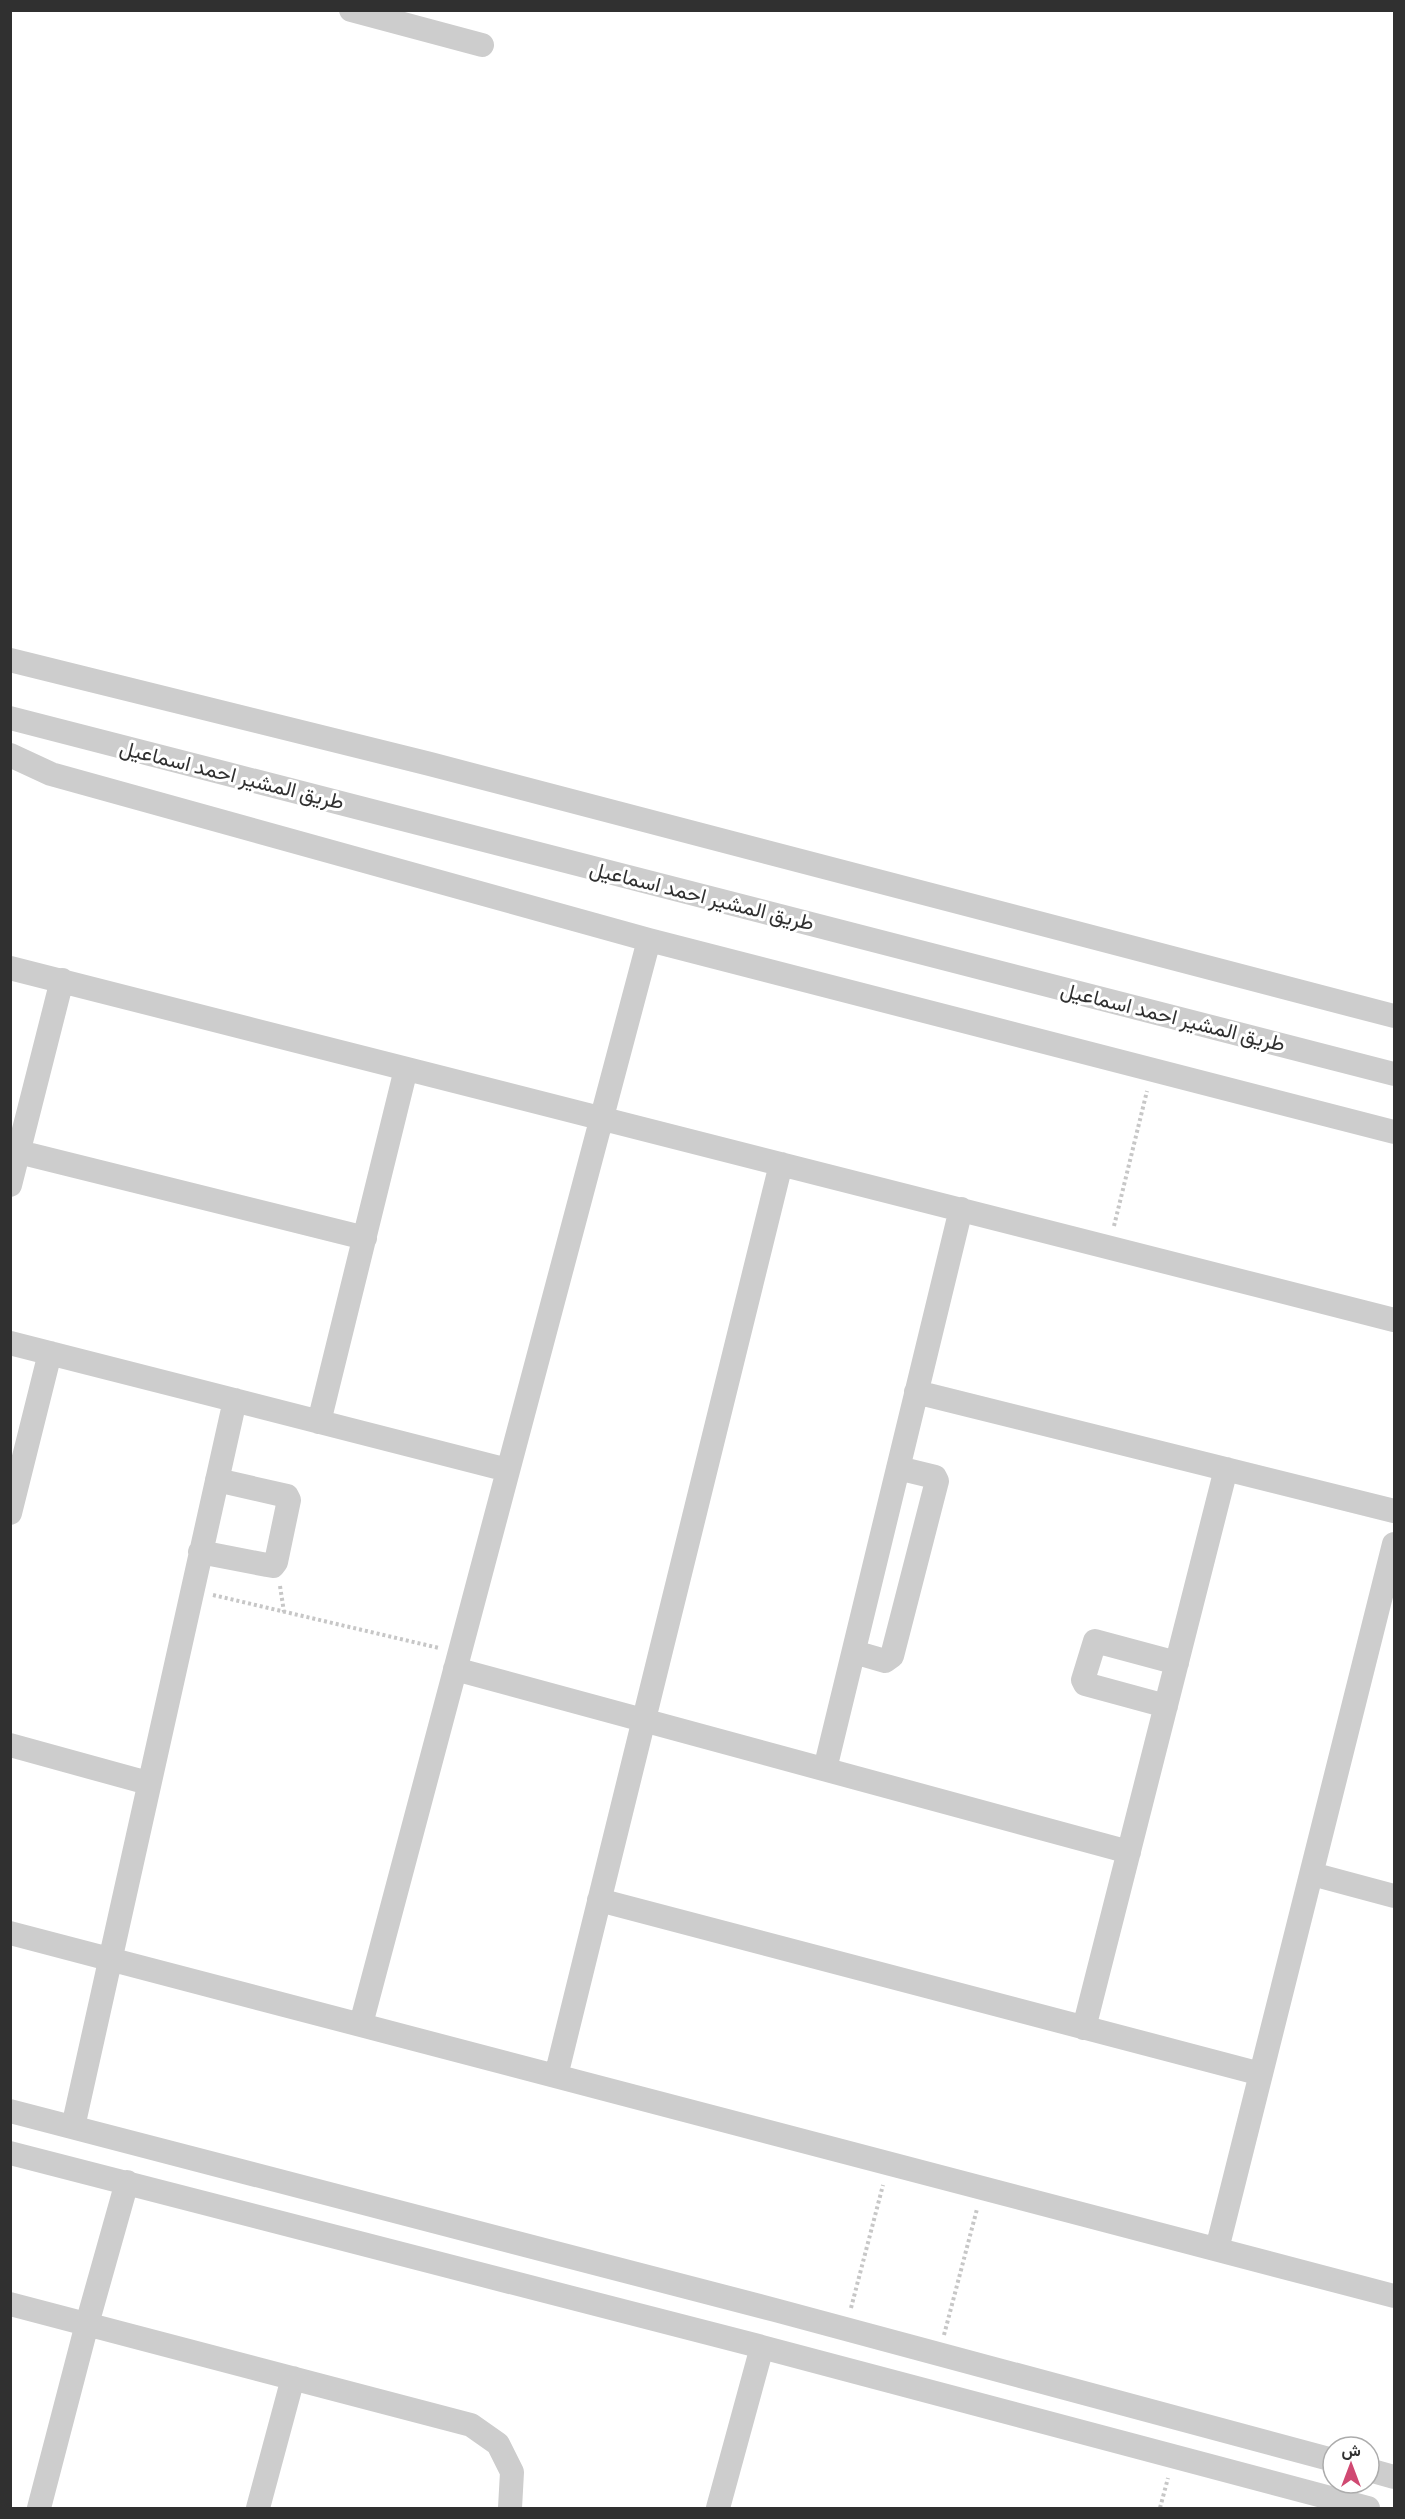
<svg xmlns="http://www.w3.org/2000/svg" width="1405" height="2519" font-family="Cabin,Vazirmatn,sans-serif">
<rect width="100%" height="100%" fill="#fff"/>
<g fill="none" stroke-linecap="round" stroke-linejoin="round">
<!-- path -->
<path stroke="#c7c7c7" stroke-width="4" stroke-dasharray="3 3" stroke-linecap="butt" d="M1114,1226L1147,1091
M280,1586L284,1612
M213,1595L439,1648
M851,2308L883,2185
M944,2335L977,2209
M1160,2508L1168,2478"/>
<!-- minor -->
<path stroke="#cdcdcd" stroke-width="24" d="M351,10L482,45
M10,660L430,764L1394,1016
M10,718L1394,1074
M10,755L51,774L649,940L1394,1132
M10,968L1394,1320
M19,1152L365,1238
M10,1185L62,980
M10,1343L508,1470
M916,1392L1394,1511
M319,1422L406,1069
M10,1513L50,1353
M200,1552L267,1565L273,1566L276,1562L289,1500L287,1496L217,1480
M854,1652L885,1661L892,1656L937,1481L935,1477L898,1468
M455,1669L1129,1852
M1166,1706L1085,1684L1083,1680L1095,1641L1177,1663
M10,1745L148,1783
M825,1769L961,1209
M1312,1874L1394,1896
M599,1900L1261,2074
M10,1933L1394,2296
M361,2024L649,940
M1084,2028L1226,1469
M556,2076L781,1164
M10,2111L775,2310L1333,2460
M73,2127L235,1400
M10,2153L762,2347L1368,2508
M1217,2249L1394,1544
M10,2304L471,2425L498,2444L512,2472L510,2508
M1369,2470L1394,2477
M39,2508L87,2324L127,2182
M258,2508L293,2378
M718,2508L762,2347"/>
</g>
<g text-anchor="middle" stroke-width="6" stroke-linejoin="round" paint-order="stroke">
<!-- street labels -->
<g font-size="21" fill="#303030" stroke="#fff">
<text transform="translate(232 775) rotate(14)" y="7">طريق المشير احمد اسماعيل</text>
<text transform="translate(702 896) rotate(14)" y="7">طريق المشير احمد اسماعيل</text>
<text transform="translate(1173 1017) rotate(14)" y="7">طريق المشير احمد اسماعيل</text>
</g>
</g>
<!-- border -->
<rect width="1405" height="2519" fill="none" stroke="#303030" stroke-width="24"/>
<!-- north arrow -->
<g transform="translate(1351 2465)"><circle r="28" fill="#ffffff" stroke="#acacac" stroke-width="1.5"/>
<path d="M0-4.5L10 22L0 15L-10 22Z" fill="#d04972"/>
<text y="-9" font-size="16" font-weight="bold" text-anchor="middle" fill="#303030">ش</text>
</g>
</svg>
